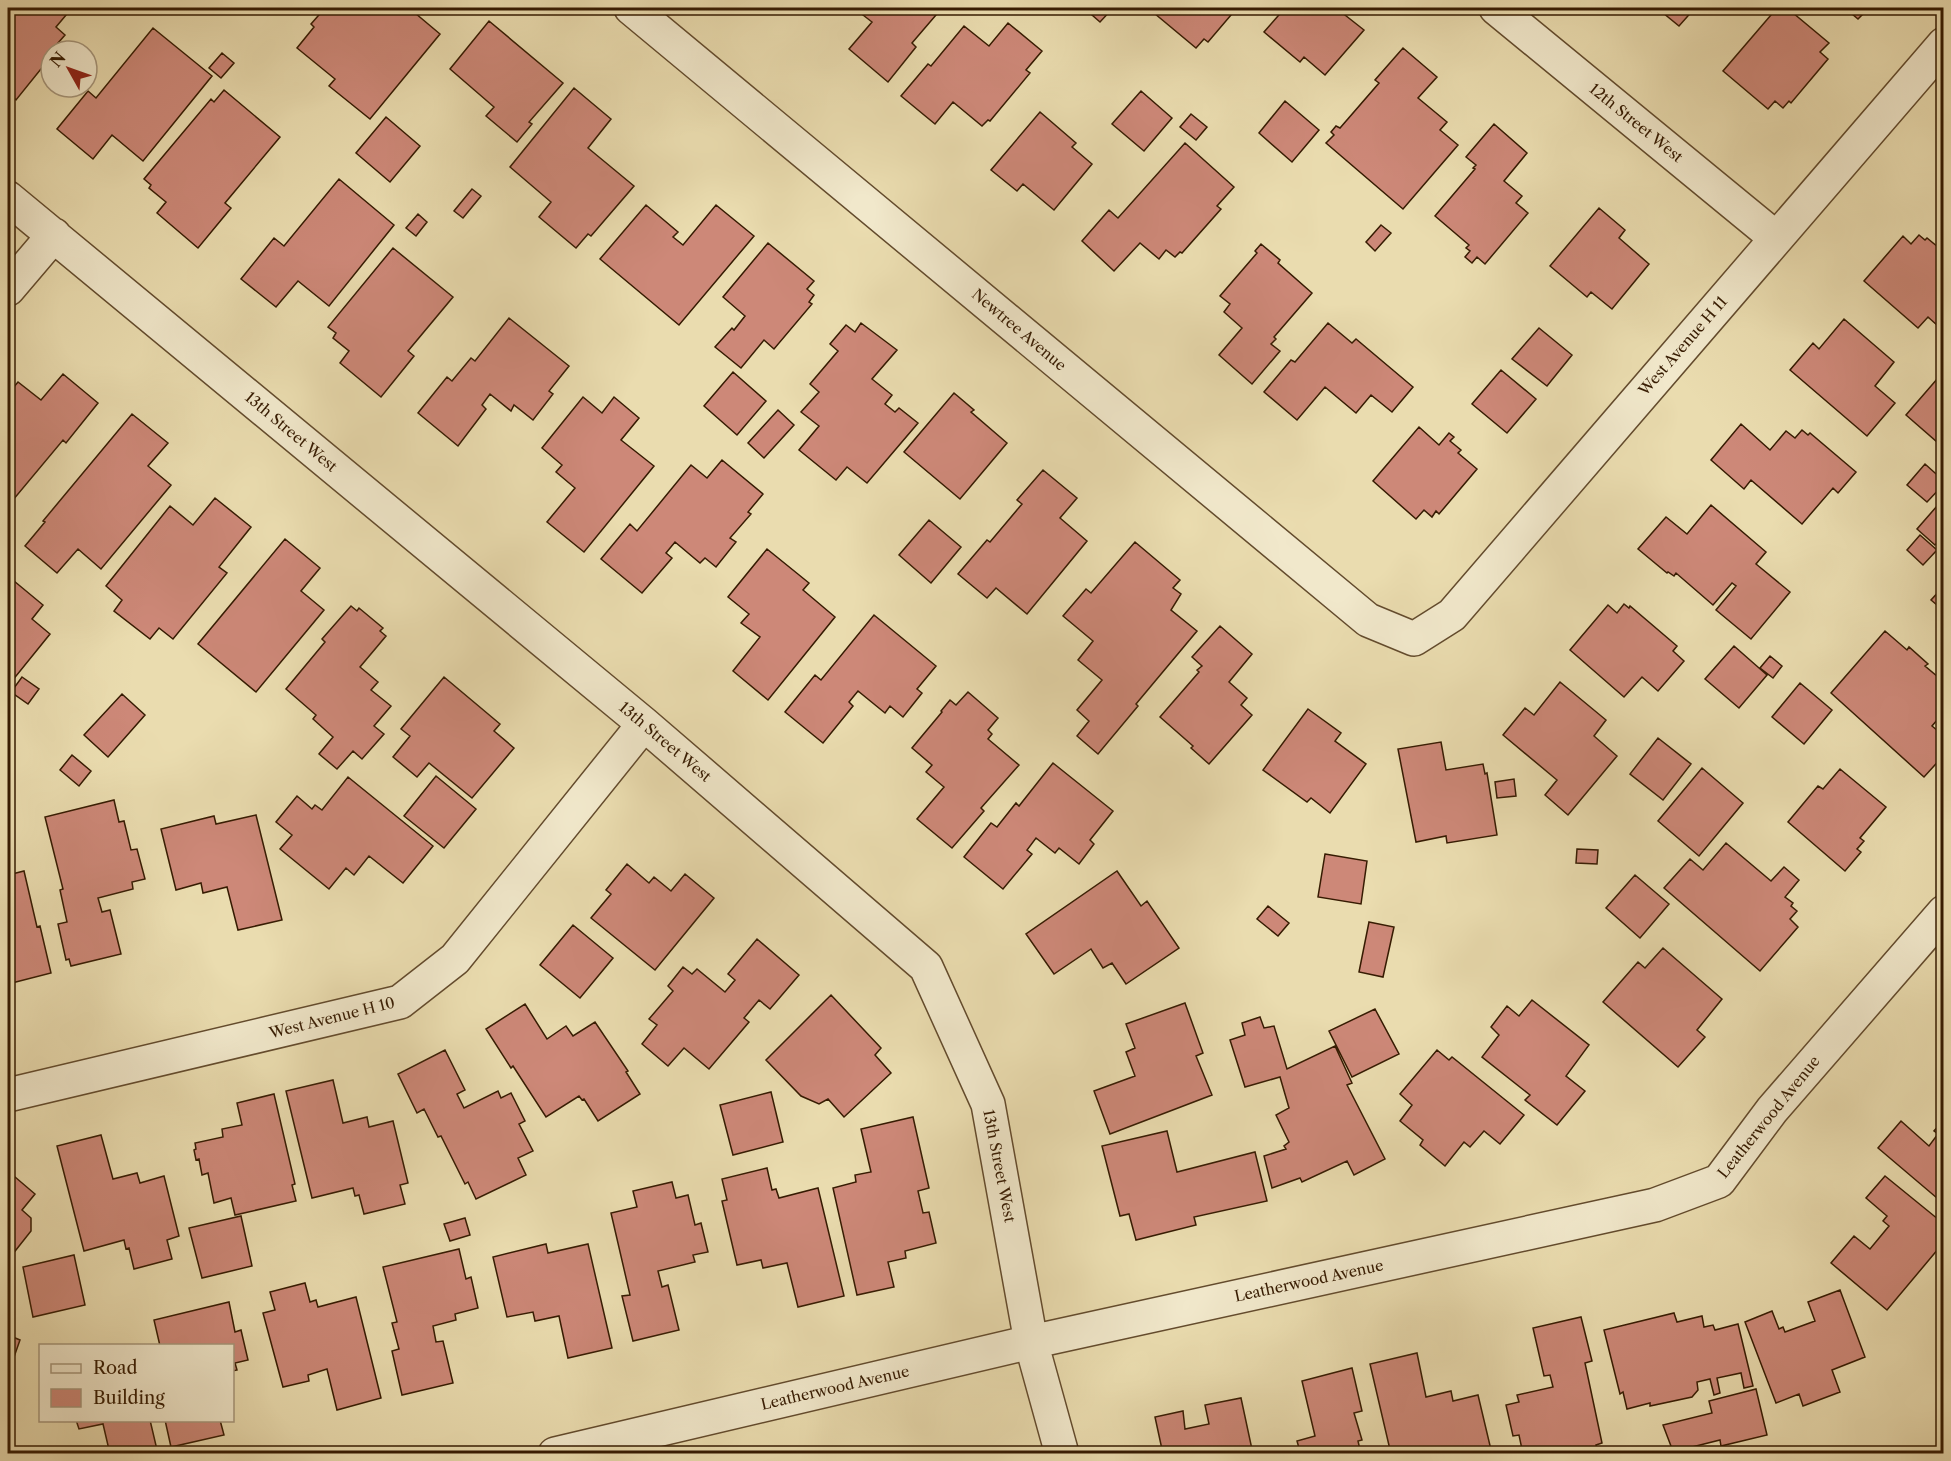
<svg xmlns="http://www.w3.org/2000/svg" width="1951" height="1461" font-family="'Libre Caslon Text',serif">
<rect width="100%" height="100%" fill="#eadcaf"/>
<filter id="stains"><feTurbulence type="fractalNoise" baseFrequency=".00333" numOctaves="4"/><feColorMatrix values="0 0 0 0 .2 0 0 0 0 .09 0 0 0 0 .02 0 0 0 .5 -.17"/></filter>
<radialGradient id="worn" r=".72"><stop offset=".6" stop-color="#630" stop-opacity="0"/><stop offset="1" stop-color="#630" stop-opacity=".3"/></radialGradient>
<!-- building -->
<path fill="#cd8878" stroke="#361b02" stroke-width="1.5" d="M8,8H72L56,27L65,35L51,51L47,58L49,59L16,100L8,92Z
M325,8H396L398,10L400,8H409L440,34L370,119L329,86L335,79L297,48L314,27L311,24Z
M854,8H942L912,43L916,47L888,82L849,49L872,22Z
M1084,8H1113L1100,22Z
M1148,8H1237L1208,42L1204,39L1196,48Z
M1285,8H1336L1364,30L1325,75L1304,57L1300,62L1264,32Z
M1657,8H1695L1679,26Z
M1777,8H1787L1829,43L1820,52L1828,59L1791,103L1789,101L1783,108L1775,101L1768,109L1723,71Z
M1845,8H1869L1858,19Z
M489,21L563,83L529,122L532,124L517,142L486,116L494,107L450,69Z
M1008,23L1042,51L1026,70L1030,73L990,121L988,120L982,126L953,102L935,124L901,96L928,64L931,66L964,26L989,46Z
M153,28L212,76L143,161L112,135L93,159L57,129L88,91L96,98Z
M1403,48L1437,77L1418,98L1447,122L1440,130L1458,145L1403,209L1326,143L1334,135L1331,132L1336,126L1340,128L1379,83L1375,80Z
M222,53L234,63L221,78L209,68Z
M574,88L611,119L588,148L634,186L591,236L588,234L576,248L539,217L551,202L510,167Z
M224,90L280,137L225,203L231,208L198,248L157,213L166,202L149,188L151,185L144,179L211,99L214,102Z
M1141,91L1172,118L1144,151L1112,124Z
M1285,101L1319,130L1292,162L1259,133Z
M1040,112L1076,143L1072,147L1092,164L1054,210L1023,184L1017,191L991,170Z
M1191,114L1207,127L1196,140L1180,127Z
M386,117L420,146L390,182L356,153Z
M1494,124L1527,153L1504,181L1522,196L1516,203L1528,213L1485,264L1477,257L1472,263L1465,257L1470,251L1466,248L1469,245L1435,216L1475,169L1473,168L1476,165L1466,157Z
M1185,143L1234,187L1217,206L1221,209L1182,253L1180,252L1175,257L1166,250L1159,259L1140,243L1114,271L1082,241L1109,210L1118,218Z
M339,179L394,225L329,306L298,281L276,307L241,279L274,238L284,246Z
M472,189L481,196L463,218L454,211Z
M646,205L678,232L673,237L683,245L716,205L754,236L679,325L600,259Z
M1599,208L1625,230L1619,238L1649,264L1612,309L1591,292L1587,297L1550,266Z
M418,214L427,222L416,236L406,228Z
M1381,225L1391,233L1375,251L1366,242Z
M1919,235L1925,240L1927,238L1944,252V319L1938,326L1928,317L1918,328L1864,281L1903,236L1911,244Z
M768,243L814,281L807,289L814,295L809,302L812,304L774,349L764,340L741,368L715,347L732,328L734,330L745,316L723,297Z
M1261,244L1280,260L1278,263L1312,293L1274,337L1276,339L1271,344L1280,351L1252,384L1219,355L1242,328L1224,312L1230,304L1220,296L1257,253L1255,251Z
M393,248L453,297L408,351L414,356L381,397L340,363L349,351L333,338L336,333L328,327Z
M509,318L569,366L549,391L553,394L533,420L514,405L511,411L490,394L482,405L486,409L458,446L418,413L447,377L452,381L471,358L475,361Z
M1844,319L1894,362L1875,386L1895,403L1867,436L1790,370L1813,343L1819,349Z
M861,323L897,350L872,379L892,395L885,404L895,412L899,408L918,423L867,483L847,467L836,480L799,450L819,426L801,412L819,392L810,384L838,351L830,344L846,325L855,332Z
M1328,323L1352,343L1356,339L1413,387L1392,412L1371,395L1356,413L1325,387L1297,420L1264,392L1291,360L1295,362Z
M1539,328L1572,355L1547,386L1512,359Z
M1501,370L1536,399L1507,433L1472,404Z
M1944,371V448L1906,415Z
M733,372L766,401L737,435L704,406Z
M63,374L98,403L66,443L63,440L8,506V394L18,382L41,400Z
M954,393L974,410L971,412L1007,443L960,499L904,452Z
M583,397L602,413L614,397L639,418L621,440L654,466L584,552L547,522L575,488L556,472L562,465L542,448Z
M778,410L794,425L764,458L748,443Z
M132,414L168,443L148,466L171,485L101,569L78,549L57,573L25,546L45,522L43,521Z
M1741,424L1770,450L1786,431L1795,438L1802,430L1808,435L1810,433L1856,472L1838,493L1833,488L1802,524L1751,480L1744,489L1711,460Z
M1419,427L1439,445L1449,433L1454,437L1450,441L1461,450L1458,453L1477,469L1439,514L1436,511L1432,517L1424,510L1416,519L1373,481Z
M722,460L763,494L748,512L751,514L730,538L736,542L716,567L705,558L700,563L675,542L666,553L672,558L642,593L601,559L630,524L637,531L691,465L707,478Z
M1925,464L1944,481V484L1927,502L1907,485Z
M1043,470L1077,498L1060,518L1087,541L1027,614L996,588L987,598L958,574L987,540L990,542L1022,504L1017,500Z
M215,498L251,527L219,567L227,573L173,639L159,628L150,639L114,611L122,600L106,586L170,506L193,525Z
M1944,498V536L1935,545L1917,529Z
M1711,505L1766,552L1756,564L1790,592L1751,639L1716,610L1736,586L1732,583L1713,605L1676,573L1674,576L1668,572L1667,573L1638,549L1666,517L1687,534Z
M929,520L961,547L931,583L899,555Z
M1920,535L1937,550L1923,565L1907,550Z
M285,539L320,568L301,591L324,610L256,692L198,644Z
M1135,542L1180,580L1173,588L1181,594L1171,610L1197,631L1136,704L1138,706L1098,754L1077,736L1089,721L1077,710L1102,680L1078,660L1093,641L1063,616L1086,589L1091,593Z
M767,549L809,583L803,590L835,617L768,700L733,671L760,637L741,623L749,614L728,597Z
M8,576L43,605L32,619L50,634L8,686Z
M1944,586V611L1931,600Z
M1624,604L1629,608L1630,606L1677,646L1673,651L1684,661L1658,691L1642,677L1624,697L1570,650L1608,605L1617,613Z
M351,606L357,611L359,608L383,628L380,631L386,636L360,667L378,682L371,690L391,706L374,726L384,734L362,759L353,751L337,769L319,754L333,737L313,719L316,715L286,689L325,642L322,639Z
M874,615L936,666L917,689L922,693L903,717L890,706L885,713L858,691L849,702L853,706L823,743L785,712L815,675L821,680Z
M1220,626L1252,654L1229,682L1247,698L1241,705L1252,715L1209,764L1191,748L1193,746L1160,717L1199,672L1197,670L1202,666L1192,657Z
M1885,631L1907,650L1909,647L1928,664L1925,666L1944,682V712L1932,726L1944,736V755L1924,777L1831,693Z
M1734,646L1767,675L1739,708L1705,679Z
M1770,656L1782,666L1773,678L1760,668Z
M22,677L39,689L28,704L11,692Z
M444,677L500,724L494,731L514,748L472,798L429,763L417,777L393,757L410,736L401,729Z
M1560,682L1606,720L1594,736L1617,756L1568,815L1545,795L1557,780L1503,735L1525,708L1534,715Z
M1800,683L1832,710L1804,744L1772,717Z
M968,692L998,718L988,730L992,734L988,739L1019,765L981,808L984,811L952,848L917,819L944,787L926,772L932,765L912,748L942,712L941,711L950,700L956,705Z
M122,694L145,715L108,757L84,735Z
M1308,709L1341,733L1335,741L1366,764L1330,813L1311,798L1307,802L1263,770Z
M1658,738L1691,764L1663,800L1630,774Z
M1441,742L1446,770L1483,764L1485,774L1487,773L1497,835L1447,843L1446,836L1416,842L1398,749Z
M72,755L91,771L79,786L60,770Z
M1053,763L1113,811L1090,840L1094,844L1079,864L1059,848L1055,853L1036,838L1027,850L1032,854L1003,889L964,857L991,823L997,827L1016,803L1019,806Z
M1702,768L1743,803L1699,856L1658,821Z
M1840,769L1886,807L1860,838L1864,841L1857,849L1861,852L1845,871L1788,822L1818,786L1823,789Z
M436,776L476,809L444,848L404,816Z
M348,777L433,846L403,883L369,856L354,875L346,868L329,889L280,849L292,835L276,822L297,796L312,809L315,805L322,810Z
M1514,779L1516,796L1497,798L1495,782Z
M114,800L119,822L124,821L131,850L137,849L145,879L132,882L133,889L98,898L102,912L110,910L121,954L71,966L69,959L66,960L58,924L67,922L60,890L63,889L45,817Z
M256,815L282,920L238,930L227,887L203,893L201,883L176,890L161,829L214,816L216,824Z
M1726,843L1771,881L1784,867L1799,880L1785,897L1793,903L1791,906L1797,911L1790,919L1798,927L1760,971L1664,888L1690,859L1703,870Z
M1577,849L1598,850L1597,864L1576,863Z
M1325,854L1367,861L1361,904L1318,897Z
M627,864L649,883L654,877L671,891L685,874L714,898L655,970L591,918L611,894L606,890Z
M24,871L37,927L40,926L51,973L8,984V875Z
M1117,871L1141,906L1147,901L1179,948L1126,984L1112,963L1103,968L1091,949L1054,974L1026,934Z
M1635,875L1669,904L1640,938L1606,908Z
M1268,906L1289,923L1278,936L1257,919Z
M1369,922L1394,927L1383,977L1359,972Z
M573,925L613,958L580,998L540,965Z
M757,939L799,975L770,1009L759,1000L744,1018L749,1022L709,1069L684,1048L668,1066L642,1044L657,1025L649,1019L673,991L668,986L683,967L692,974L697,969L725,992L735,980L728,974Z
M1663,948L1722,999L1697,1030L1705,1037L1678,1067L1603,1002L1638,962L1645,968Z
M831,995L881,1048L875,1055L891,1073L844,1117L828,1099L819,1104L801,1096L766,1060Z
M1532,1000L1589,1045L1566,1076L1585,1091L1557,1125L1525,1100L1530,1095L1482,1057L1499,1035L1491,1027L1507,1006L1519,1016Z
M1185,1003L1203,1053L1196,1056L1212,1095L1110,1134L1094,1091L1135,1076L1126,1052L1135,1048L1126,1024Z
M525,1004L547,1039L566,1026L573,1036L595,1022L628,1071L626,1072L640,1094L598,1121L584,1099L582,1100L579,1096L546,1117L513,1066L511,1068L486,1029Z
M1375,1009L1399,1054L1352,1077L1329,1031Z
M1260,1017L1264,1028L1274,1026L1287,1069L1335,1046L1352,1083L1347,1085L1385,1159L1354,1175L1347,1161L1302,1182L1300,1178L1272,1188L1264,1156L1286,1149L1284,1146L1289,1142L1276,1115L1289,1108L1280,1077L1245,1087L1230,1040L1245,1035L1242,1023Z
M445,1050L465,1090L457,1094L464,1108L498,1091L501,1098L511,1093L525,1121L519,1124L533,1151L518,1158L526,1175L476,1199L468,1182L465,1184L441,1136L438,1137L424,1109L417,1113L398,1074Z
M1437,1050L1449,1060L1452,1057L1524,1115L1500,1144L1484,1131L1470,1147L1464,1142L1445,1166L1420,1145L1423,1140L1400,1121L1412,1105L1400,1094Z
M333,1080L343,1123L367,1117L369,1127L393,1121L408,1183L400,1185L405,1204L364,1214L359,1195L355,1196L353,1188L312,1198L286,1091Z
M771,1092L783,1142L733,1155L720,1105Z
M274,1094L295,1184L292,1185L296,1201L235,1215L231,1198L214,1203L208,1173L202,1175L199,1159L196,1160L194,1150L196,1149L195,1143L223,1137L222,1129L242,1125L237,1103Z
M913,1117L929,1188L918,1191L923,1213L929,1212L936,1243L905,1251L906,1258L888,1262L894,1287L857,1295L833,1188L856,1182L855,1175L871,1172L861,1129Z
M1901,1121L1929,1146L1938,1134L1934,1131L1942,1122L1944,1123V1204L1878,1148Z
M1167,1131L1177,1172L1255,1152L1267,1201L1194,1217L1196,1225L1136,1240L1129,1214L1120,1216L1102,1146Z
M101,1135L113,1179L137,1173L140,1183L164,1176L179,1236L167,1240L172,1259L134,1269L129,1248L126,1249L124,1240L84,1251L57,1146Z
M767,1168L772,1190L776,1189L779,1198L818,1188L844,1296L798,1307L787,1263L763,1268L761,1260L737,1265L722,1201L727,1200L722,1179Z
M8,1171L35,1194L22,1210L31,1218V1231L8,1260Z
M1885,1176L1944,1224V1242L1887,1310L1831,1263L1854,1236L1870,1249L1889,1226L1883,1221L1887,1216L1866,1198Z
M672,1182L676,1198L688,1195L695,1225L701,1223L708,1252L693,1255L695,1262L658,1271L662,1287L668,1285L679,1330L633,1341L622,1296L630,1295L611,1213L637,1207L633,1191Z
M241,1216L252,1266L202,1278L189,1228Z
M465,1218L470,1235L450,1241L444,1224Z
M546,1244L548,1253L588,1244L612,1348L568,1358L559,1316L535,1321L533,1312L507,1317L493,1257Z
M459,1249L466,1279L471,1277L478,1308L455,1314L456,1320L433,1326L436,1342L443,1341L453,1383L402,1395L392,1351L399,1349L392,1323L397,1322L383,1267Z
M74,1255L85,1305L33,1317L23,1267Z
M305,1283L310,1302L316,1300L318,1307L356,1297L381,1398L337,1410L327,1369L308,1375L309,1381L283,1387L263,1313L275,1310L270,1292Z
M1840,1290L1865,1357L1832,1370L1840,1392L1803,1406L1799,1394L1776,1403L1745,1322L1772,1311L1779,1329L1783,1327L1785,1332L1815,1321L1808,1302Z
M229,1302L235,1332L241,1330L248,1360L235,1363L237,1370L232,1371V1346H160L154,1320Z
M1674,1313L1677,1322L1702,1316L1704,1327L1713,1325L1715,1330L1738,1324L1753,1386L1744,1388L1741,1373L1717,1378L1720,1393L1714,1395L1710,1379L1697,1382L1698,1390L1692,1397L1650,1406V1403L1627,1409L1623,1392L1620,1394L1604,1330Z
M1581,1317L1592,1361L1585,1363L1602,1443L1596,1445L1597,1448L1571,1454H1523L1519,1435L1513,1436L1506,1405L1519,1402L1517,1395L1553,1387L1550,1375L1544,1376L1533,1328Z
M8,1335L20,1340L8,1374Z
M1417,1353L1426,1397L1451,1391L1453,1401L1478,1395L1492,1454H1391L1370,1364Z
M1352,1368L1362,1411L1354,1413L1362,1440L1358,1441L1361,1454H1277L1299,1448L1297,1441L1315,1436L1302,1381Z
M1756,1389L1767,1435L1721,1446L1720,1440L1692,1447L1694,1452L1674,1454L1663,1425L1712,1413L1709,1401Z
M1241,1398L1253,1454H1163L1155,1417L1183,1411L1185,1429L1209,1424L1205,1405Z
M76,1420H150L158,1454H110L103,1424L79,1429Z
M165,1420H220L224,1435L171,1447Z"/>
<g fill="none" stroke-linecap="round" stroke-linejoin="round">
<!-- minor casing -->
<g stroke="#634b2d" stroke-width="36">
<path id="minor" d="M631,8L1368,620L1414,639L1452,615L1944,44
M1496,8L1776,238
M8,198L644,724L926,967L988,1104L1031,1342L1062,1454
M8,289L54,235
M8,1095L400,1002L455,959L644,724
M555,1454L1031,1342L1655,1205L1719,1181L1772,1110L1944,912"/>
</g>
<!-- minor -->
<use href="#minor" stroke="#f1e8cb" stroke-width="33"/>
</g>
<g text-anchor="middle" stroke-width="5" stroke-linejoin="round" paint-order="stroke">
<!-- street labels -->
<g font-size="15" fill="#361b02" stroke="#f1e8cb">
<text transform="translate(1636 123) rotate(39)" y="5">12th Street West</text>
<text transform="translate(1019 330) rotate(40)" y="5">Newtree Avenue</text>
<text transform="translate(1683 346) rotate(-49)" y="5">West Avenue H 11</text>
<text transform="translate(291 432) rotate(40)" y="5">13th Street West</text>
<text transform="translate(665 742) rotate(40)" y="5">13th Street West</text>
<text transform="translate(332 1018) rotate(-14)" y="5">West Avenue H 10</text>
<text transform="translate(1769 1117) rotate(-51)" y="5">Leatherwood Avenue</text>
<text transform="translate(999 1166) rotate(79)" y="5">13th Street West</text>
<text transform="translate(1309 1281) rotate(-12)" y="5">Leatherwood Avenue</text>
<text transform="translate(835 1388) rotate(-13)" y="5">Leatherwood Avenue</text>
</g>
</g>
<!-- margin -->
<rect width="1951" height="1461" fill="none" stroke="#eadcaf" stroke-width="30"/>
<rect x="9" y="9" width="1933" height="1443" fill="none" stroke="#361b02" stroke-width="3"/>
<rect x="15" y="15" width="1921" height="1431" fill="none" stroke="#361b02" stroke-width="1.5"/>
<!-- legend -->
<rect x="39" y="1344" width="195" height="78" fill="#f1e8cb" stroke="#a6967b" stroke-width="1.5"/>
<rect x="51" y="1364" width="30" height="9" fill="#f1e8cb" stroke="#a6967b" stroke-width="1.5"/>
<text x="93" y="1374" font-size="18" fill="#361b02">Road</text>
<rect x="51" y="1389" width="30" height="18" fill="#cd8878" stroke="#a6967b" stroke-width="1.5"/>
<text x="93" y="1404" font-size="18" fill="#361b02">Building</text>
<!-- north arrow -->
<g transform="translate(69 69) rotate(310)"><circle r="28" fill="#f1e8cb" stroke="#a6967b" stroke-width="1.5"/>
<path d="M0-4.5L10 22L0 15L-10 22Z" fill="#8f2418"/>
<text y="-9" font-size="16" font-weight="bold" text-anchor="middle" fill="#361b02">N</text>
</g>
<rect width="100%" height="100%" filter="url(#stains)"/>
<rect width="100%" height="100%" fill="url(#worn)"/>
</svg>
